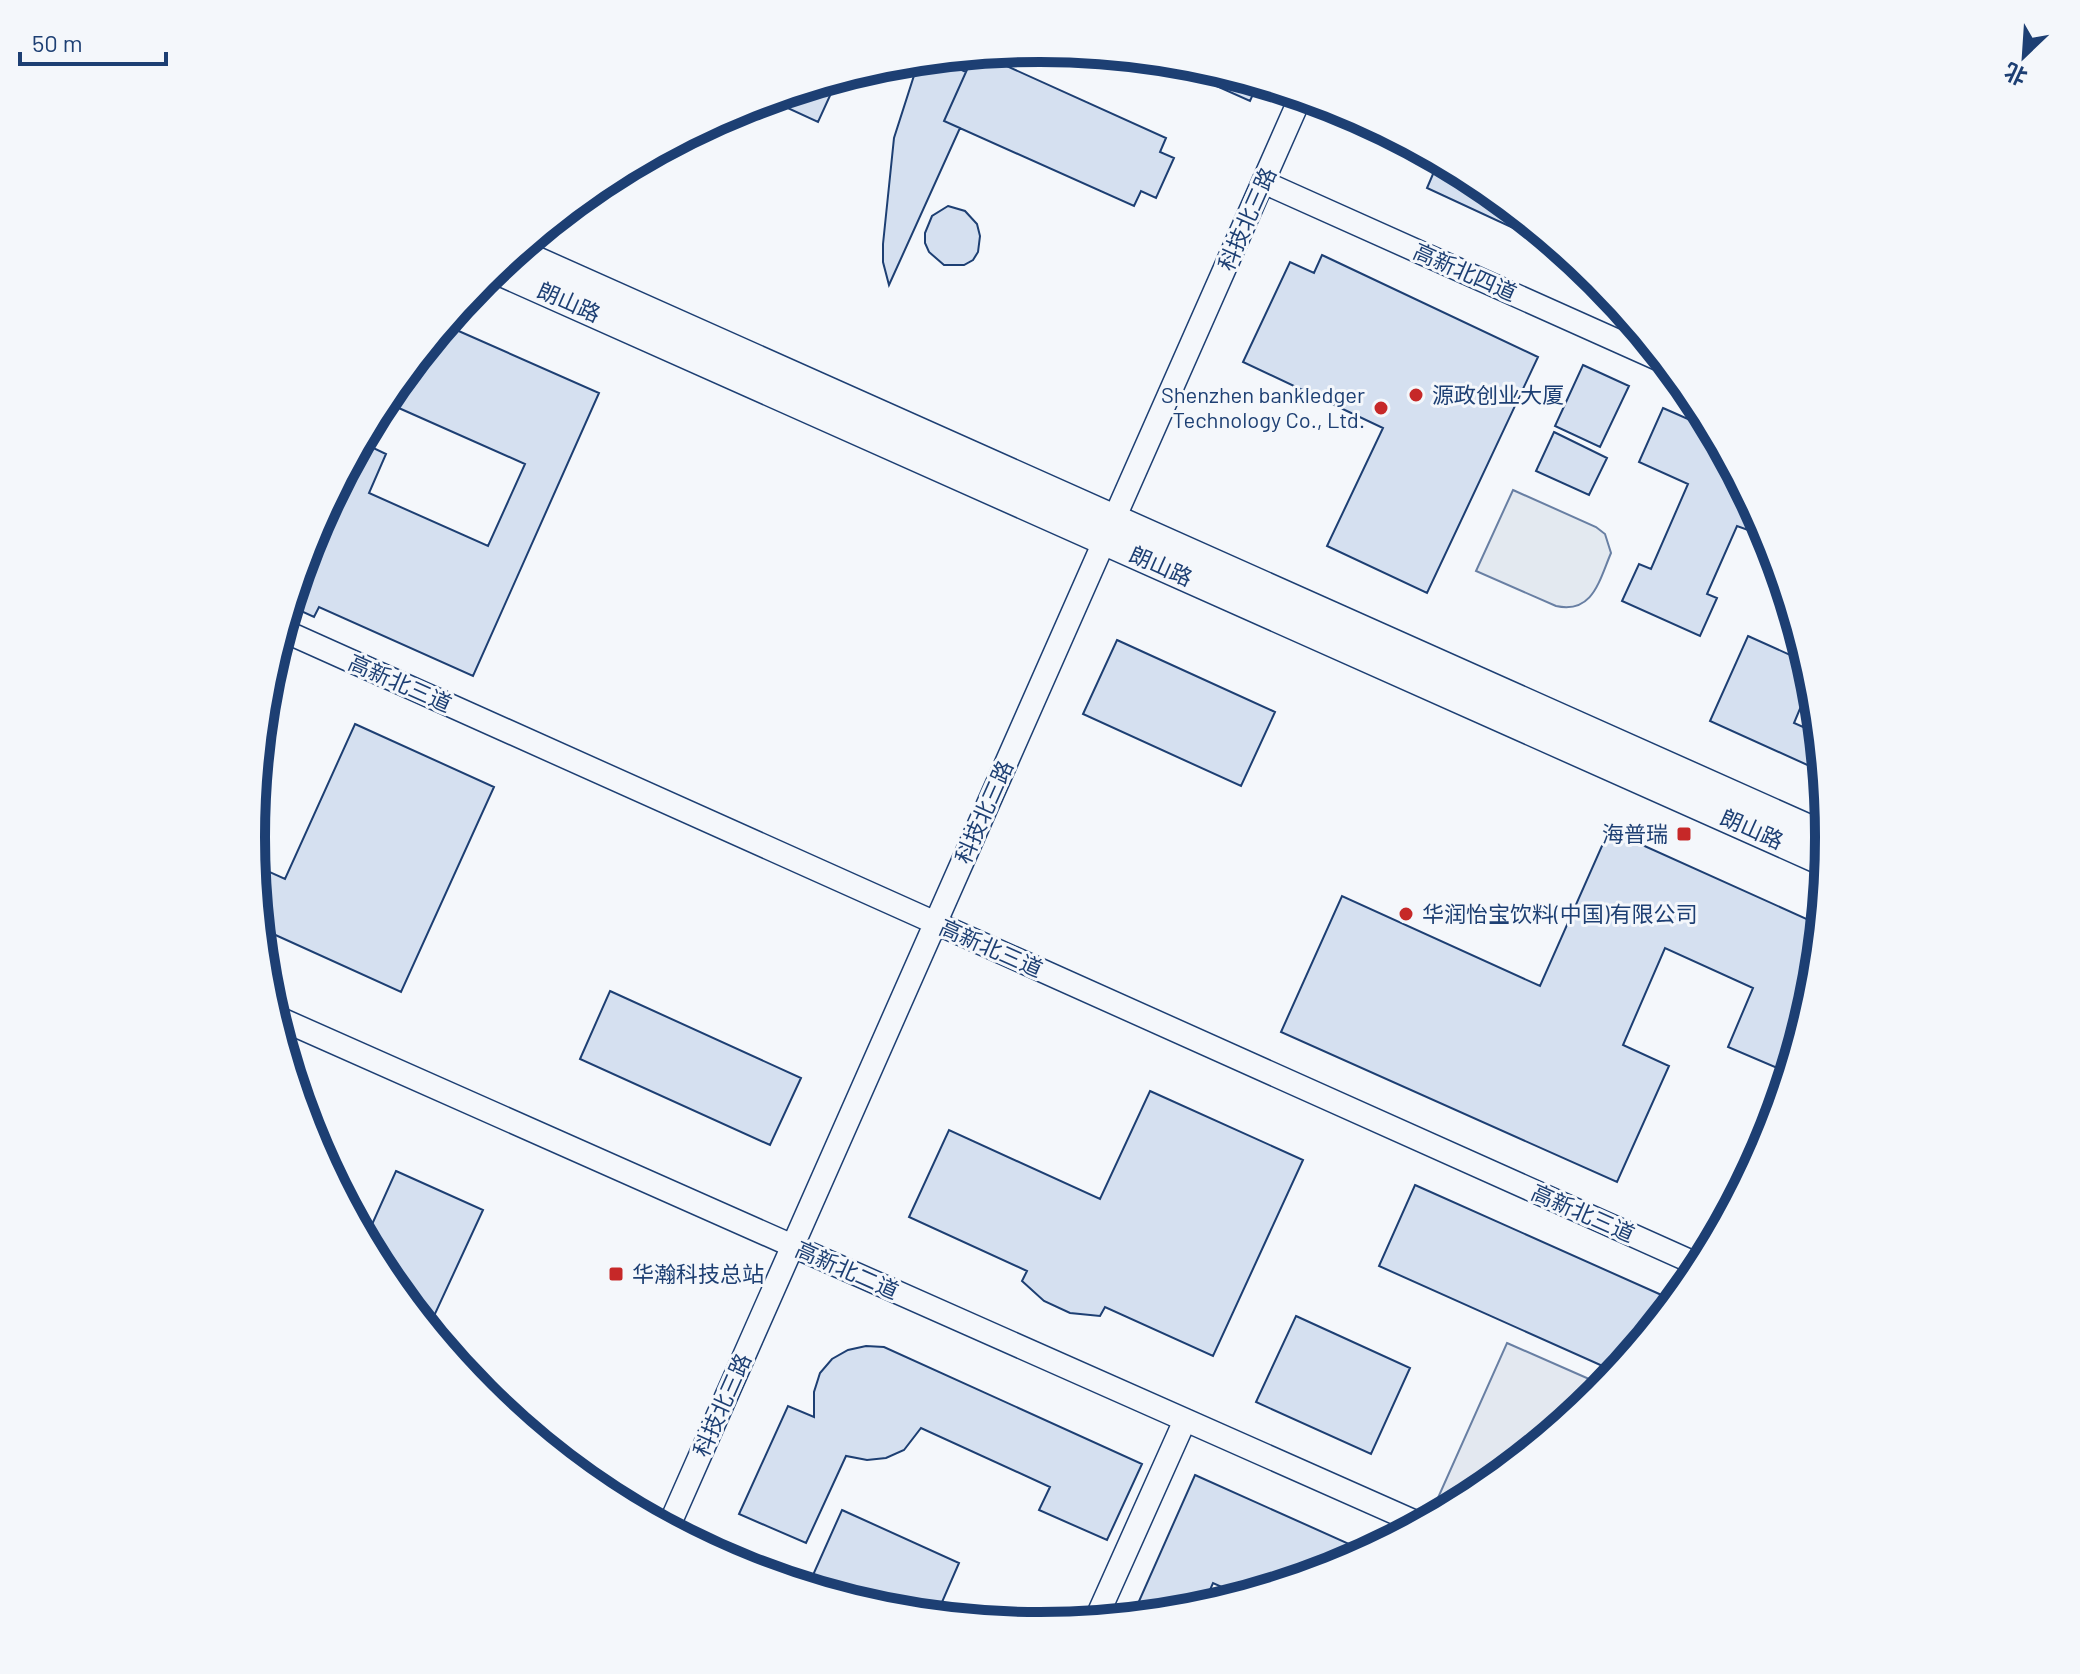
<svg xmlns="http://www.w3.org/2000/svg" width="2080" height="1674" font-family="Barlow,'Noto Sans SC',sans-serif">
<rect width="100%" height="100%" fill="#f4f7fb"/>
<!-- green -->
<path fill="#e3e9f0" stroke="#687fa3" stroke-width="2" d="M1513,490L1596,527L1605,534L1611,553C1599,581 1593,614 1556,606L1476,571Z"/>
<!-- parking -->
<path fill="#e3e8f0" stroke="#687fa3" stroke-width="2" d="M1507,1343L1605,1386L1598,1395L1478,1493L1453,1507L1437,1500Z"/>
<!-- building -->
<path fill="#d5e0f0" stroke="#1d3f73" stroke-width="2" d="M974,54H980L1166,138L1160,152L1174,158L1156,198L1141,191L1134,206L944,121Z
M936,58L966,72L944,121L960,128L889,285L883,262V244L894,138L919,60Z
M1158,60L1194,63L1258,83L1250,101Z
M838,78L818,122L768,99Z
M1439,160L1479,181L1550,240L1548,244L1427,188Z
M948,206L965,211L977,224L980,236L978,252L973,260L964,265H944L929,252L925,243V233L932,216Z
M1322,255L1538,357L1427,593L1327,546L1383,428L1243,362L1290,262L1314,273Z
M445,325L599,393L473,676L319,607L314,617L290,606L311,535L361,442L386,454L369,493L488,546L525,464L383,401Z
M1583,365L1629,386L1600,447L1555,426Z
M1663,408L1713,430L1756,511L1748,530L1737,526L1707,594L1717,598L1700,636L1622,601L1639,564L1651,569L1688,484L1639,462Z
M1554,432L1607,458L1589,495L1536,471Z
M1748,636L1808,663L1814,684L1816,704L1804,699L1794,723L1819,734L1823,772L1710,721Z
M1117,640L1275,712L1241,786L1083,714Z
M355,724L494,787L401,992L260,928L254,865L285,879Z
M1609,830L1820,925L1814,991L1789,1073L1728,1047L1753,988L1665,948L1623,1045L1669,1066L1617,1182L1281,1032L1342,896L1540,986Z
M610,991L801,1078L770,1145L580,1059Z
M1150,1091L1303,1160L1213,1356L1105,1307L1100,1316L1070,1313L1044,1301L1022,1281L1027,1271L909,1217L949,1130L1100,1199Z
M396,1171L483,1210L428,1329L384,1275L365,1240Z
M1415,1185L1675,1301L1616,1372L1379,1266Z
M1296,1316L1410,1368L1371,1454L1256,1402Z
M866,1346L884,1347L1142,1464L1107,1540L1039,1510L1050,1487L921,1428L904,1450L886,1458L867,1460L846,1456L806,1543L739,1514L788,1406L814,1417V1392L820,1373L832,1359L848,1350Z
M1195,1475L1367,1552L1342,1566L1242,1596L1213,1583L1202,1608L1132,1617Z
M842,1510L959,1563L936,1616L886,1611L828,1593L809,1584Z"/>
<g fill="none" stroke-linecap="round" stroke-linejoin="round">
<!-- minor casing -->
<g stroke="#1d3f73" stroke-width="25">
<path id="minor" d="M1263,182L1667,363
M282,630L1701,1266
M274,1016L1420,1524
M668,1528L1301,96
M1095,1621L1185,1420"/>
</g>
<!-- major casing -->
<g stroke="#1d3f73" stroke-width="31">
<path id="major" d="M516,252L1829,838
M495,269L1827,863"/>
</g>
<!-- minor -->
<use href="#minor" stroke="#f4f7fb" stroke-width="22"/>
<!-- major -->
<use href="#major" stroke="#f4f7fb" stroke-width="28"/>
</g>
<!-- markers -->
<g fill="#c62828" stroke="#f4f7fb" stroke-width="3">
<circle cx="1416" cy="395" r="8"/>
<circle cx="1381" cy="408" r="8"/>
<rect x="1676" y="826" width="16" height="16" rx="4"/>
<circle cx="1406" cy="914" r="8"/>
<rect x="608" y="1266" width="16" height="16" rx="4"/>
</g>
<g text-anchor="middle" stroke-width="6" stroke-linejoin="round" paint-order="stroke">
<!-- street labels -->
<g font-size="22" fill="#1d3f73" stroke="#f4f7fb">
<text transform="translate(1247 219) rotate(-66)" y="8">科技北三路</text>
<text transform="translate(1465 272) rotate(24)" y="8">高新北四道</text>
<text transform="translate(569 302) rotate(24)" y="8">朗山路</text>
<text transform="translate(1161 566) rotate(24)" y="8">朗山路</text>
<text transform="translate(400 683) rotate(24)" y="8">高新北三道</text>
<text transform="translate(984 812) rotate(-66)" y="8">科技北三路</text>
<text transform="translate(1752 829) rotate(24)" y="8">朗山路</text>
<text transform="translate(991 948) rotate(24)" y="8">高新北三道</text>
<text transform="translate(1583 1213) rotate(24)" y="8">高新北三道</text>
<text transform="translate(847 1270) rotate(24)" y="8">高新北二道</text>
<text transform="translate(722 1405) rotate(-66)" y="8">科技北三路</text>
</g>
<!-- poi labels -->
<g font-size="22" fill="#1d3f73" stroke="#f4f7fb" text-anchor="start">
<text x="1365" y="403" text-anchor="end">Shenzhen bankledger<tspan x="1365" dy="25">Technology Co., Ltd.</tspan></text>
<text x="1432" y="403">源政创业大厦</text>
<text x="1668" y="842" text-anchor="end">海普瑞</text>
<text x="1422" y="922">华润怡宝饮料(中国)有限公司</text>
<text x="632" y="1282">华瀚科技总站</text>
</g>
</g>
<!-- crop -->
<path d="M0 0H2080V1674H0ZM265 837a775 775 0 1 1 1550 0a775 775 0 1 1-1550 0Z" fill="#f4f7fb" fill-rule="evenodd"/>
<path fill="none" stroke="#1d3f73" stroke-width="10" d="M265 837a775 775 0 1 1 1550 0a775 775 0 1 1-1550 0Z"/>
<!-- north arrow -->
<g transform="translate(2024 56) rotate(205)" stroke="#f4f7fb" stroke-width="6" paint-order="stroke">
<path d="M0-6L14 30L0 20L-14 30Z" fill="#1d3f73"/>
<text y="-12" font-size="22" font-weight="bold" text-anchor="middle" fill="#1d3f73">北</text>
</g>
<!-- scale -->
<path d="M20 52v12h146v-12" fill="none" stroke="#1d3f73" stroke-width="4"/>
<text x="32" y="52" font-size="24" fill="#1d3f73" stroke="#f4f7fb" stroke-width="6" paint-order="stroke">50 m</text>
</svg>
